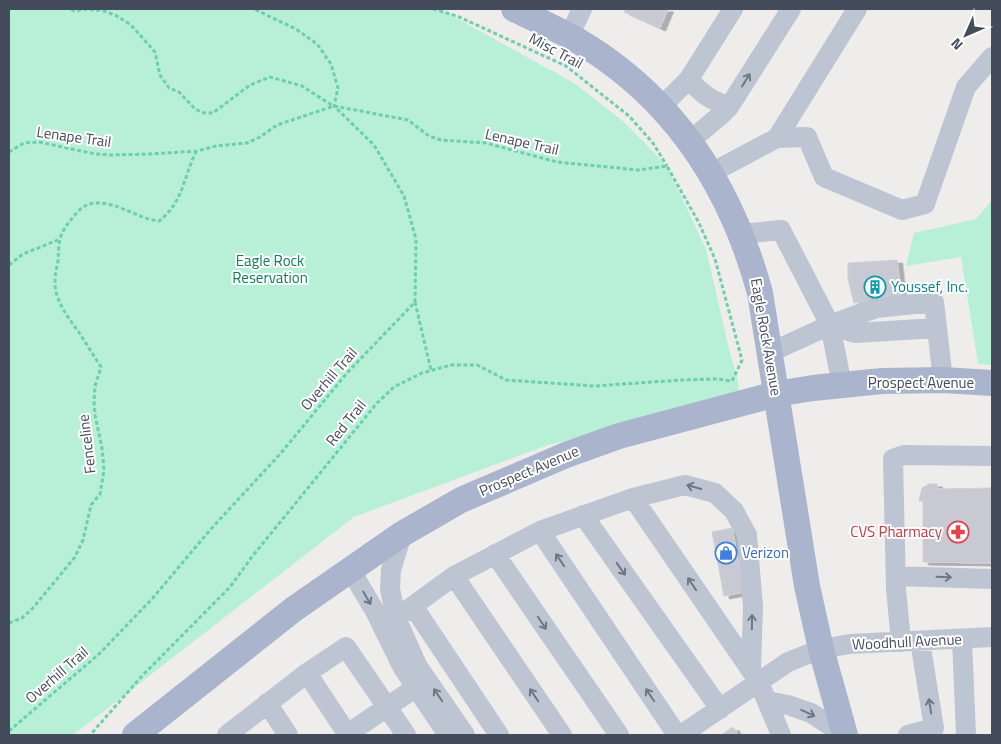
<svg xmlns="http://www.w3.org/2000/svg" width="1001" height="744" font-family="'Titillium Web',sans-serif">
<defs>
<filter id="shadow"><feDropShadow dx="5.5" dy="3" stdDeviation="0" flood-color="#0004"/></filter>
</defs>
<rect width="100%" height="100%" fill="#efecec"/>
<!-- green -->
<path fill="#b7f0d7" d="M9,9H440L574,83L624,122L667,166L706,249L729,349L737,377L741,403L548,445L354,517L73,735H9Z
M992,200V365L978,364L961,257L906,266L914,233L976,219Z"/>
<!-- building -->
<path fill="#c8c9d2" stroke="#cfd0d8" filter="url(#shadow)" d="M626,9H668L660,28L624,12Z
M897,260L901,296L854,303L848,279V263Z
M929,484H937V489L992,488V563L923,562V501H919L920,496L922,488Z
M732,528L744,592L724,596L712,532Z
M733,727L738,735H721Z"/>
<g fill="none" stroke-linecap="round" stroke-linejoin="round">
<!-- path -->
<path stroke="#6eceb0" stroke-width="3" stroke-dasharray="4 2.5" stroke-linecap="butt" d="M71,9L74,11L85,9L104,11L117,16L131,25L155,52L160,75L169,88L179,92L195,109L204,113H213L250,85L270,77L302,86L333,106
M433,9L457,16L566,66L629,116L653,143L667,166
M9,152L24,143L39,142L95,154L109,155L151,154L197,151L216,146L247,143L260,137L277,125L334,106L408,120L429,136L441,140L486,143L557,162L638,170L667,166L699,223L715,259L742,360L732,381L717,379L681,380L595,386L506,380L477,365H451L422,373L394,387L377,403L251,558L230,587L143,675L90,735
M9,265L23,254L58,240
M415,302L431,370
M9,623L22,618L33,608L75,557L83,540L91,505L100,494L104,470L102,448L95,415L94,401L95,386L101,367C94,356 87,345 80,334C69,318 54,301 55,280C55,273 57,267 58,261C59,246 58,237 67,225C73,217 80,207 89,204C113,198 137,219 159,221C183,203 183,178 196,152
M9,731L99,654L152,599L210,530L281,453L347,373L415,302L416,239L404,196L374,145L334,106L338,88L331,64L317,44L296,29L254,9"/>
<!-- minor -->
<path stroke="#bec5d2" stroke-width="20" d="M569,36L582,9
M689,79C702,95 710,99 729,107
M661,107L689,79L733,9
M777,138L807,137L824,177L902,210L925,204L966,87L992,57
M690,141L723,113L729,107L791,9
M711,173L777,138L857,9
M741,234L781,230L830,325L876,308L934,302L943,380
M830,325L842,385
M769,353L830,325L855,333L937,328
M633,498L759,682L781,735
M583,515L720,709
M540,531L677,735
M402,534L391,570L390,589L396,618L418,667L465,735
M495,554L619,735
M350,569L376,613L403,668L448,735
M454,576L562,735
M896,576L992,579
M413,606L499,735
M384,627L454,576L540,531L633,498L685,485L715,493L734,511L747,535L753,606L751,670
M962,639L966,735
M901,642L896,589L893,459L904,455L992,456
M307,673L348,735
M767,701L788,705L811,713L845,735
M267,703L288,735
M227,735L307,673L346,647L406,735
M346,735L415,688
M681,735L788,662L821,649L850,644L992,637
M908,735L934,728L920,641"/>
<!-- major -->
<path stroke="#aab5cd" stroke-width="26" d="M514,9C535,19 555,28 575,39C673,96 731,186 760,293L807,586L821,649L845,735
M135,735L294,609L402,534L461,500L566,455L619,436L776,394L813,388L882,381L943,380L992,383"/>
</g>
<!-- one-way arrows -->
<defs><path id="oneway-shaft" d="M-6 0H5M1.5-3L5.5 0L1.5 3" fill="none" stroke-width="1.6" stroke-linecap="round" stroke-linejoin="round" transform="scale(1.25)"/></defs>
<g stroke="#6f7684">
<use href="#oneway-shaft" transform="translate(746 80) rotate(-58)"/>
<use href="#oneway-shaft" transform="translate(694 487) rotate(-164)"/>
<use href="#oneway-shaft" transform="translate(560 560) rotate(-124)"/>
<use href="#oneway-shaft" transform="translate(621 569) rotate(55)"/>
<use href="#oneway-shaft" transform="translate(944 577) rotate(2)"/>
<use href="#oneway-shaft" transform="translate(692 584) rotate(-124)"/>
<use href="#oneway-shaft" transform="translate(367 598) rotate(60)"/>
<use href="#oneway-shaft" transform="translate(752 622) rotate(-89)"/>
<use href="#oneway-shaft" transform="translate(542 623) rotate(56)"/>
<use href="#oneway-shaft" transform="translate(438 695) rotate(-124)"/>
<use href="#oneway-shaft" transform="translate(534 695) rotate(-124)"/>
<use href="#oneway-shaft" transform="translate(650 695) rotate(-124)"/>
<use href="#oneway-shaft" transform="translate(930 706) rotate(-99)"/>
<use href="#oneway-shaft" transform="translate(808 713) rotate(25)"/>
</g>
<!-- icons -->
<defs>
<g id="building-ring" transform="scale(1.125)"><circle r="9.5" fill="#fff" stroke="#0f9aa8" stroke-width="1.5"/><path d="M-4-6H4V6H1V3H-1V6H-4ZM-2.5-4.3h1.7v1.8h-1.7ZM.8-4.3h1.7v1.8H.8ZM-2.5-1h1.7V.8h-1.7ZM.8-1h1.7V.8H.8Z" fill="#0f9aa8"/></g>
<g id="pharmacy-ring" transform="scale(1.125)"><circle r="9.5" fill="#fff" stroke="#e0444e" stroke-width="1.5"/><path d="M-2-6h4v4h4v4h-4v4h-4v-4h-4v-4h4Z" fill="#e0444e"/></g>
<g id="shop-ring" transform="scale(1.125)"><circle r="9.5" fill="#fff" stroke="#3f7fe0" stroke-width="1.5"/><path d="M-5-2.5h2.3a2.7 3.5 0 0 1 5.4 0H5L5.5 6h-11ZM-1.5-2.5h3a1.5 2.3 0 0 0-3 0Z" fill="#3f7fe0"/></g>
</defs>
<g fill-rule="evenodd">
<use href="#building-ring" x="875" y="287"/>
<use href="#pharmacy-ring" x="958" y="532"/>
<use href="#shop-ring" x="726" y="553"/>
</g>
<g text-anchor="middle" stroke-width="4" stroke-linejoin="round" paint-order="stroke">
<!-- street labels -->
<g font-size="15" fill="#444b5a" stroke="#fff">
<text transform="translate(556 51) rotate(28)" y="5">Misc Trail</text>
<text transform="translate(74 137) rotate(8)" y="5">Lenape Trail</text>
<text transform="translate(522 142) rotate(13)" y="5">Lenape Trail</text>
<text transform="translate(766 337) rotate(80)" y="5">Eagle Rock Avenue</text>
<text transform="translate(329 379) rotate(-49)" y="5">Overhill Trail</text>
<text x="921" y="388">Prospect Avenue</text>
<text transform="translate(346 423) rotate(-51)" y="5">Red Trail</text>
<text transform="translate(87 444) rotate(-97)" y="5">Fenceline</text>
<text transform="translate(529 471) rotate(-23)" y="5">Prospect Avenue</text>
<text transform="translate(907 642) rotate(-3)" y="5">Woodhull Avenue</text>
<text transform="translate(57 675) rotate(-41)" y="5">Overhill Trail</text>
</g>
<!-- park labels -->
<g font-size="15" fill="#137c5b" stroke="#fff">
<text x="270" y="266">Eagle Rock<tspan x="270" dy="17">Reservation</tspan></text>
</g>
<!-- culture labels -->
<g font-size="15" fill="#0d838f" stroke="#fff" text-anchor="start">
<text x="891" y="292">Youssef, Inc.</text>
</g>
<!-- health labels -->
<g font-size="15" fill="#be3a42" stroke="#fff" text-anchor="end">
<text x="942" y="537">CVS Pharmacy</text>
</g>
<!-- shop labels -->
<g font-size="15" fill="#366cbe" stroke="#fff" text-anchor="start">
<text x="742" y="558">Verizon</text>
</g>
</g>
<!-- border -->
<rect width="1001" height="744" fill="none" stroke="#444b5a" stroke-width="20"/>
<!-- north arrow -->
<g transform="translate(966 35) rotate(225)" stroke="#ffffff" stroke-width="4" paint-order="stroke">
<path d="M0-4L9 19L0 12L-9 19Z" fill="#444b5a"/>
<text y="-8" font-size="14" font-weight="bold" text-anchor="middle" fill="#444b5a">N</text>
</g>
</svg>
